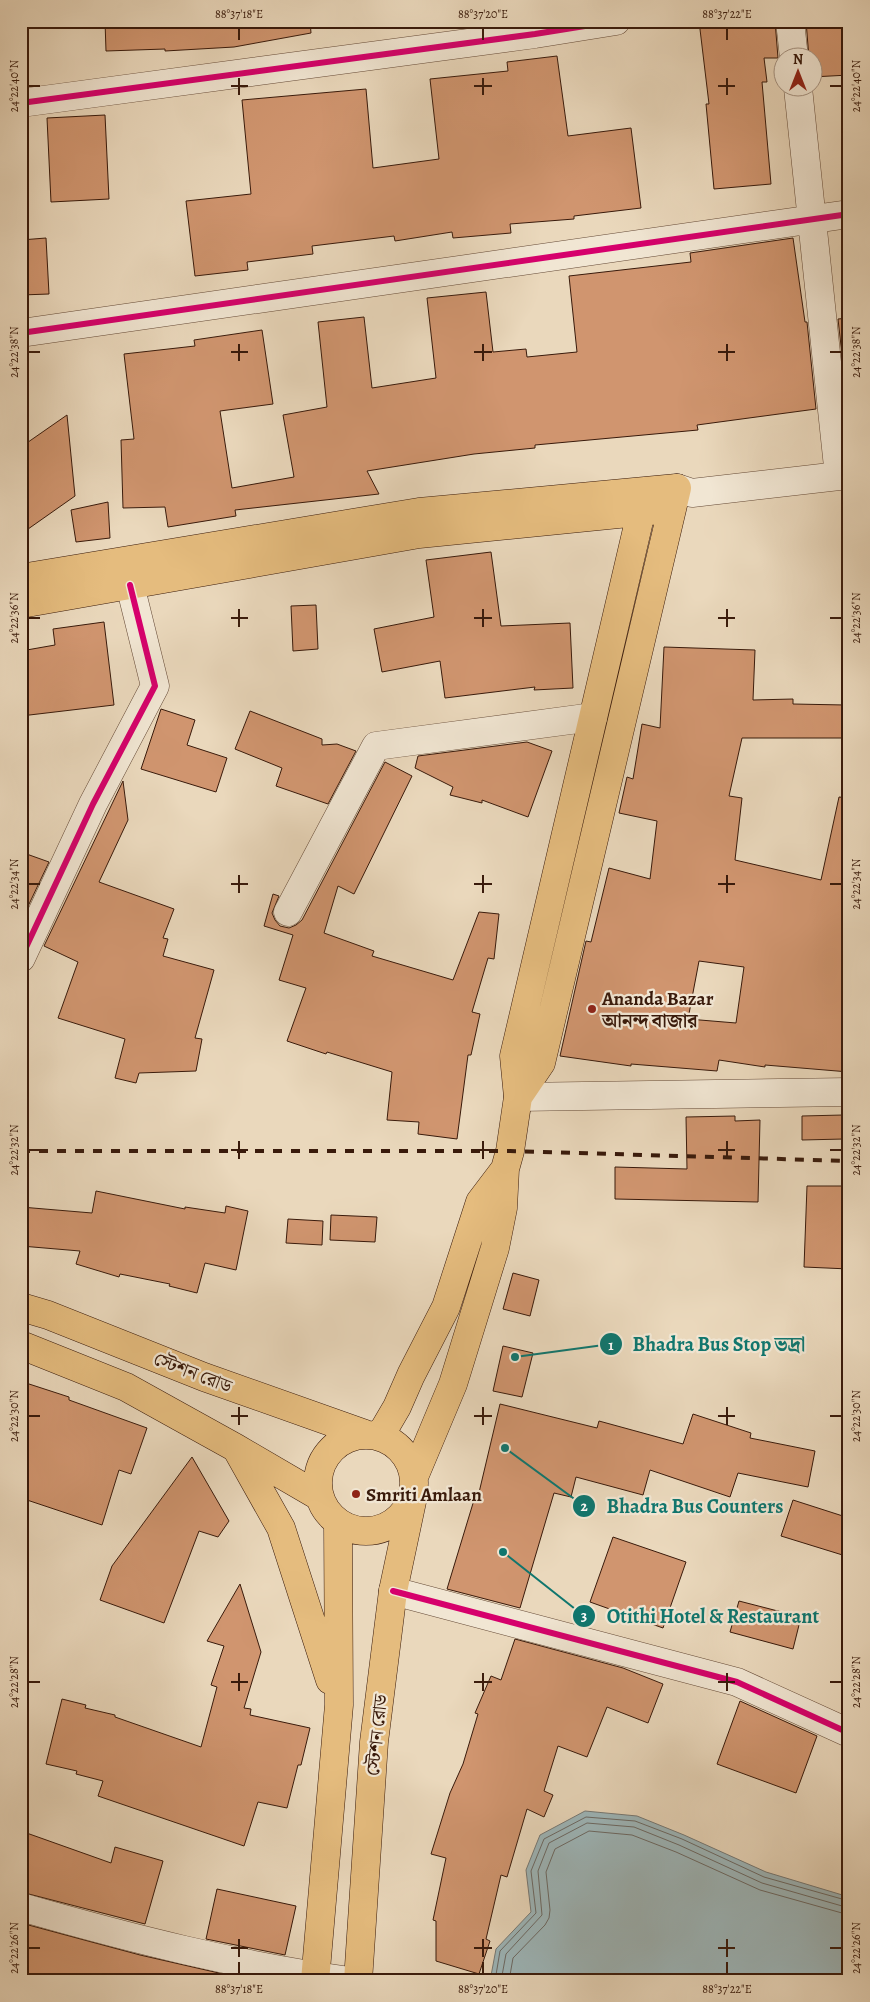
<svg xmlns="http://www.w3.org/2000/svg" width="870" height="2002" font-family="Alegreya,'Noto Serif Bengali',serif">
<rect width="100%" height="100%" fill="#ead8bc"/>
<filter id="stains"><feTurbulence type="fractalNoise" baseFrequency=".004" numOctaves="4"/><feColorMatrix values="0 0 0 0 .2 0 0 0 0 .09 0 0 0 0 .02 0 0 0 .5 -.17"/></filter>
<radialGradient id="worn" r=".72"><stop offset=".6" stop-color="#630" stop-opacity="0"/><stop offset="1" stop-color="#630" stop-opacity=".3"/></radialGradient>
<!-- water -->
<path fill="#9db7bb" stroke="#757875" d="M585,1811L637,1816L684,1835L766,1872L849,1897V1981H490L496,1949L531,1912L526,1870L540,1835Z"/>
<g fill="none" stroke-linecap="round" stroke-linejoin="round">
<!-- shore -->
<path stroke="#6b6863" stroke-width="1" d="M495,1981L500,1951L536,1913L531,1871L544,1839L586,1817L635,1821L682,1839L764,1877L849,1901
M501,1981L506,1954L542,1915L538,1871L549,1843L587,1823L634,1827L679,1845L762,1883L849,1908
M509,1981L513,1958L545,1925L549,1918L550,1910L546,1872L555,1849L589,1831L632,1835L676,1852L760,1890L849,1915"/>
</g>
<!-- building -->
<path fill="#d0956f" stroke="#391a0b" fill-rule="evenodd" d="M105,21H310L311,33L234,47L165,51V49L106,51Z
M699,21H775L778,58H764L767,82H762L771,184L714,189L706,104H709Z
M806,21H849V75L812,77V58H809Z
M557,56L568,136L631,128L641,208L574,216V219L510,224L511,233L453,238L452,232L395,241L394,236L312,246L313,254L247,262L248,270L195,276L186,201L251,194L242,100L366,89L373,168L439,159L430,79L508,71L507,62Z
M105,115L109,199L51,202L47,118Z
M46,238L49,294L21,295V240Z
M793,238L805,322H807L816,409L697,425L698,430L535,445V448L474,454L367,471L379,494L235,510L236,516L168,527L165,507L123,508L121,440L134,439L124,354L195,346L194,340L262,330L273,404L220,411L232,488L294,477L283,415L327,407L318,322L364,317L372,388L436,378L427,298L486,292L493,352L526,349L527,357L577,352L569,276L691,262L690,253Z
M849,318V399H847L838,319Z
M67,415L75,496L21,534V447Z
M108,502L110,538L76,542L71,510Z
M491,552L501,626L570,623L573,688L534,690L535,687L445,698L440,661L382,672L374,629L434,617L426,560Z
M316,605L318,649L293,651L291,606Z
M104,622L114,705L21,716V651L55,645L53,629Z
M664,647L755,650L753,700L793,699V704L845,705L844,738H742L729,796L742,798L735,860L821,880L839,797L849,798V1072L765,1065V1067L719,1060L717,1071L631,1064V1066L560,1056L586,941L591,942L609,868L650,879L657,821L619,813L627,777L633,779L642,724L660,728ZM699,961L744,967L736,1023L688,1019Z
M161,709L195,720L187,745L227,758L216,792L141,769Z
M250,711L322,739V745L337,744L356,751L328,804L276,786L282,768L235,749Z
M527,742L552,751L528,817L482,800V803L450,795L453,787L415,768L418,756Z
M385,762L412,776L354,894L338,886L324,933L374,951L372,956L453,980L479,912L499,914L494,959L488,958L472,1012L480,1014L471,1055H468L457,1139L418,1134L419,1122L387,1120L392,1072L327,1052L326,1054L287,1041L306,988L279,980L293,935L264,926L273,894L279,896L272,913L275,920L280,926L289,928L296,925L302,920Z
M123,781L128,820L99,882L174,909L163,938L168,939L163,956L214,970L195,1038L202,1039L196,1071L139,1073L136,1083L115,1078L125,1039L58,1018L78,962L44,946Z
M21,852L49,862L21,921Z
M843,1115L844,1139L802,1140V1116Z
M735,1116V1121L760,1120L758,1202L615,1199V1167L687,1169L686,1117Z
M807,1186H849V1269L804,1267Z
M96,1191L185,1209V1207L225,1213L226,1206L248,1211L236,1270L205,1263L197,1293L169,1286L170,1284L120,1274L119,1277L76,1264L80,1251L21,1246V1207L92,1213Z
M331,1215L377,1217L375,1242L330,1240Z
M288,1219L323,1221L322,1245L286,1243Z
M513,1273L539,1280L530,1316L503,1309Z
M503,1346L533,1353L522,1397L493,1391Z
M26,1383L69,1397V1400L147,1428L131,1474L119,1470L102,1525L21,1498V1399Z
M500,1404L597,1428L599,1421L683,1444L693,1414L751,1433L750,1438L815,1451L808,1487L738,1473L730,1497L650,1470L643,1495L576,1477L571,1497L554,1493L520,1608L447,1589L474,1500L477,1501Z
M192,1457L229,1521L218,1537L199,1531L164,1623L100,1600L112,1566Z
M793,1500L849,1518V1557L781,1536Z
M613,1537L686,1562L663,1628L590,1602Z
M240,1584L261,1652L244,1708L251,1709L250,1715L310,1728L301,1765H298L287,1808L258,1802L244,1846L98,1796L103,1781L76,1774L77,1771L46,1764L62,1699L86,1705L85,1708L115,1715V1717L201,1747L217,1687L211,1685L224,1646L207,1641Z
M739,1601L801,1617L793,1649L730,1632Z
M515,1639L623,1668L663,1684L648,1723L607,1707L587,1757L558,1746L544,1791L553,1795L544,1817L527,1809L507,1877L501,1875L486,1939L490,1941L479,1974L436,1961V1921L433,1920L446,1858L431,1854L450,1793L463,1764L478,1714L475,1713L491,1676L501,1680Z
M740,1701L817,1736L796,1793L717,1764Z
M21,1831L111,1863L115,1847L163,1861L145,1924L21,1892Z
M217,1889L296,1906L285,1955L206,1939Z
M21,1923L140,1955L254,1981H21Z"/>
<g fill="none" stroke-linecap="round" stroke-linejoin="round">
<!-- minor casing -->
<g stroke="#654a37" stroke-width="29">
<path id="minor" d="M790,21L794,58
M21,103L535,34L616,21
M21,333L849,214
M677,488L692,493L839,476L798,88
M288,912L376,746L593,717
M21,958L93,804L155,686L130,585
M518,1097L849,1092
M393,1591L737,1682L849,1733
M21,1907C129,1938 239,1966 350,1981"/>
</g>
<!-- major casing -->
<g stroke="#391a0b" stroke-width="29">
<path id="major" d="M21,578L419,512L677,488L541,1063L518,1097
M21,604L419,534L658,510
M21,1307L48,1315L204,1377L365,1434
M21,1345L126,1387L236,1448L320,1497
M318 1483a48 48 0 1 1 96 0a48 48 0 1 1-96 0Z
M380,1436L397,1407L411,1375L446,1307L480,1202L505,1169
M236,1448L281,1528L330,1680
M414,1477L453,1384L495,1248L503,1208L505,1169L510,1151L518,1097L514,1056L646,491
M315,1981L339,1705L338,1522
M358,1981L374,1742L393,1591L414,1492"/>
</g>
<!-- minor -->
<use href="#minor" stroke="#f1e6d3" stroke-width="28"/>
<!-- major -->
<use href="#major" stroke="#e5bc7e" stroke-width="28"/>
<!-- rail -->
<path stroke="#391a0b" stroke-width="4" stroke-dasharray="9 9" stroke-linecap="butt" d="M21,1151H510L849,1161"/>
<!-- cycleway casing -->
<g stroke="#f1e6d3" stroke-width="9">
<path id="cycleway" d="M21,103L535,34L616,21
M21,333L849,214
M21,958L93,804L155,686L130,585
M393,1591L737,1682L849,1733"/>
</g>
<!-- cycleway -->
<use href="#cycleway" stroke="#d6006c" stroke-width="6"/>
</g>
<!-- ticks -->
<path fill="none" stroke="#391a0b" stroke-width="2" d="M239,28V40M483,28V40M727,28V40M239,78V95M483,78V95M727,78V95M28,86H40M231,86H248M474,86H492M718,86H735M830,86H842M239,344V361M483,344V361M727,344V361M28,352H40M231,352H248M474,352H492M718,352H735M830,352H842M239,609V627M483,609V627M727,609V627M28,618H40M231,618H248M474,618H492M718,618H735M830,618H842M239,875V893M483,875V893M727,875V893M28,884H40M231,884H248M474,884H492M718,884H735M830,884H842M239,1141V1159M483,1141V1159M727,1141V1159M28,1150H40M231,1150H248M474,1150H492M718,1150H735M830,1150H842M239,1407V1425M483,1407V1425M727,1407V1425M28,1416H40M231,1416H248M474,1416H492M718,1416H735M830,1416H842M239,1673V1691M483,1673V1691M727,1673V1691M28,1682H40M231,1682H248M474,1682H492M718,1682H735M830,1682H842M239,1939V1957M483,1939V1957M727,1939V1957M28,1948H40M231,1948H248M474,1948H492M718,1948H735M830,1948H842M239,1962V1974M483,1962V1974M727,1962V1974"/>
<!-- markers -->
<g fill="#8f2418" stroke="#f1e6d3" stroke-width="2">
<circle cx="592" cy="1009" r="5"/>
<circle cx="356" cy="1494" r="5"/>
</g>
<g text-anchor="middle" stroke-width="4.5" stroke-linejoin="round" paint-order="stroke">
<!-- poi labels -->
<g font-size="19" font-weight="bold" fill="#391a0b" stroke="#f1e6d3" text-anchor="start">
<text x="602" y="1005">Ananda Bazar<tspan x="602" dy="22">আনন্দ বাজার</tspan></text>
<text x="366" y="1501">Smriti Amlaan</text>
</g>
<!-- street labels -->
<g font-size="19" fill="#391a0b" stroke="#f1e6d3">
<text transform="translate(193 1372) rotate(21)" y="7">স্টেশন রোড</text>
<text transform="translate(376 1735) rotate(-84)" y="7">স্টেশন রোড</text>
</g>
</g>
<!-- callouts -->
<path fill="none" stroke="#0f766e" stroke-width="2" d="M515 1357L611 1344M505 1448L584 1506M503 1552L584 1616"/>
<g fill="#0f766e" stroke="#f1e6d3" stroke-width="2">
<circle cx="515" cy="1357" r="5"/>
<circle cx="505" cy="1448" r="5"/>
<circle cx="503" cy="1552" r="5"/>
<circle cx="611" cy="1344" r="12"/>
<circle cx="584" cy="1506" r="12"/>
<circle cx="584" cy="1616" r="12"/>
</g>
<g font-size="15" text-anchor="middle" font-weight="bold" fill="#fff">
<text x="611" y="1350">1</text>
<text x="584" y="1511">2</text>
<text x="584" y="1621">3</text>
</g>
<g font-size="20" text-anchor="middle" font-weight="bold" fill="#0f766e" stroke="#f1e6d3" stroke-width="4.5" stroke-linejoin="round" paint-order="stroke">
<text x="719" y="1351">Bhadra Bus Stop ভদ্রা</text>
<text x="695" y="1513">Bhadra Bus Counters</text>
<text x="713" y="1623">Otithi Hotel &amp; Restaurant</text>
</g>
<!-- margin -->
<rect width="870" height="2002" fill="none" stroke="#ead8bc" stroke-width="55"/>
<!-- north arrow -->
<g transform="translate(798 72)"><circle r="24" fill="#f1e6d3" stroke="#a79483"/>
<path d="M0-4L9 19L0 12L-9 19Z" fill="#8f2418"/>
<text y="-8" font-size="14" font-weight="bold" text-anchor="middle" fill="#391a0b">N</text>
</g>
<rect x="28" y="28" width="814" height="1946" fill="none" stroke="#391a0b" stroke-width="2"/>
<g font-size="12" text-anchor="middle" fill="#391a0b">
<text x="239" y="18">88°37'18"E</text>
<text x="483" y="18">88°37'20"E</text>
<text x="727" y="18">88°37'22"E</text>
<text transform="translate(14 86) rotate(-90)" y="4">24°22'40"N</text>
<text transform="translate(856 86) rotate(-90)" y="4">24°22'40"N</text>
<text transform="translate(14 352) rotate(-90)" y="4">24°22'38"N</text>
<text transform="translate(856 352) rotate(-90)" y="4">24°22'38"N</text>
<text transform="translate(14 618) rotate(-90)" y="4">24°22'36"N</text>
<text transform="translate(856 618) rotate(-90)" y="4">24°22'36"N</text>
<text transform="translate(14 884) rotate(-90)" y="4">24°22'34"N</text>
<text transform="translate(856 884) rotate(-90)" y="4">24°22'34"N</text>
<text transform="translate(14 1150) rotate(-90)" y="4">24°22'32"N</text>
<text transform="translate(856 1150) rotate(-90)" y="4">24°22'32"N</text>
<text transform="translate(14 1416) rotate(-90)" y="4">24°22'30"N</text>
<text transform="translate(856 1416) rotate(-90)" y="4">24°22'30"N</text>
<text transform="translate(14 1682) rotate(-90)" y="4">24°22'28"N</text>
<text transform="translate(856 1682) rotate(-90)" y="4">24°22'28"N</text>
<text transform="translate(14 1948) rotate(-90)" y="4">24°22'26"N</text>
<text transform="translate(856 1948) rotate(-90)" y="4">24°22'26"N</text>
<text x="239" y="1993">88°37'18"E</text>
<text x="483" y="1993">88°37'20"E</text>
<text x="727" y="1993">88°37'22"E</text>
</g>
<rect width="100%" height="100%" filter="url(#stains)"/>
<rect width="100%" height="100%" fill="url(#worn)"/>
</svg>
